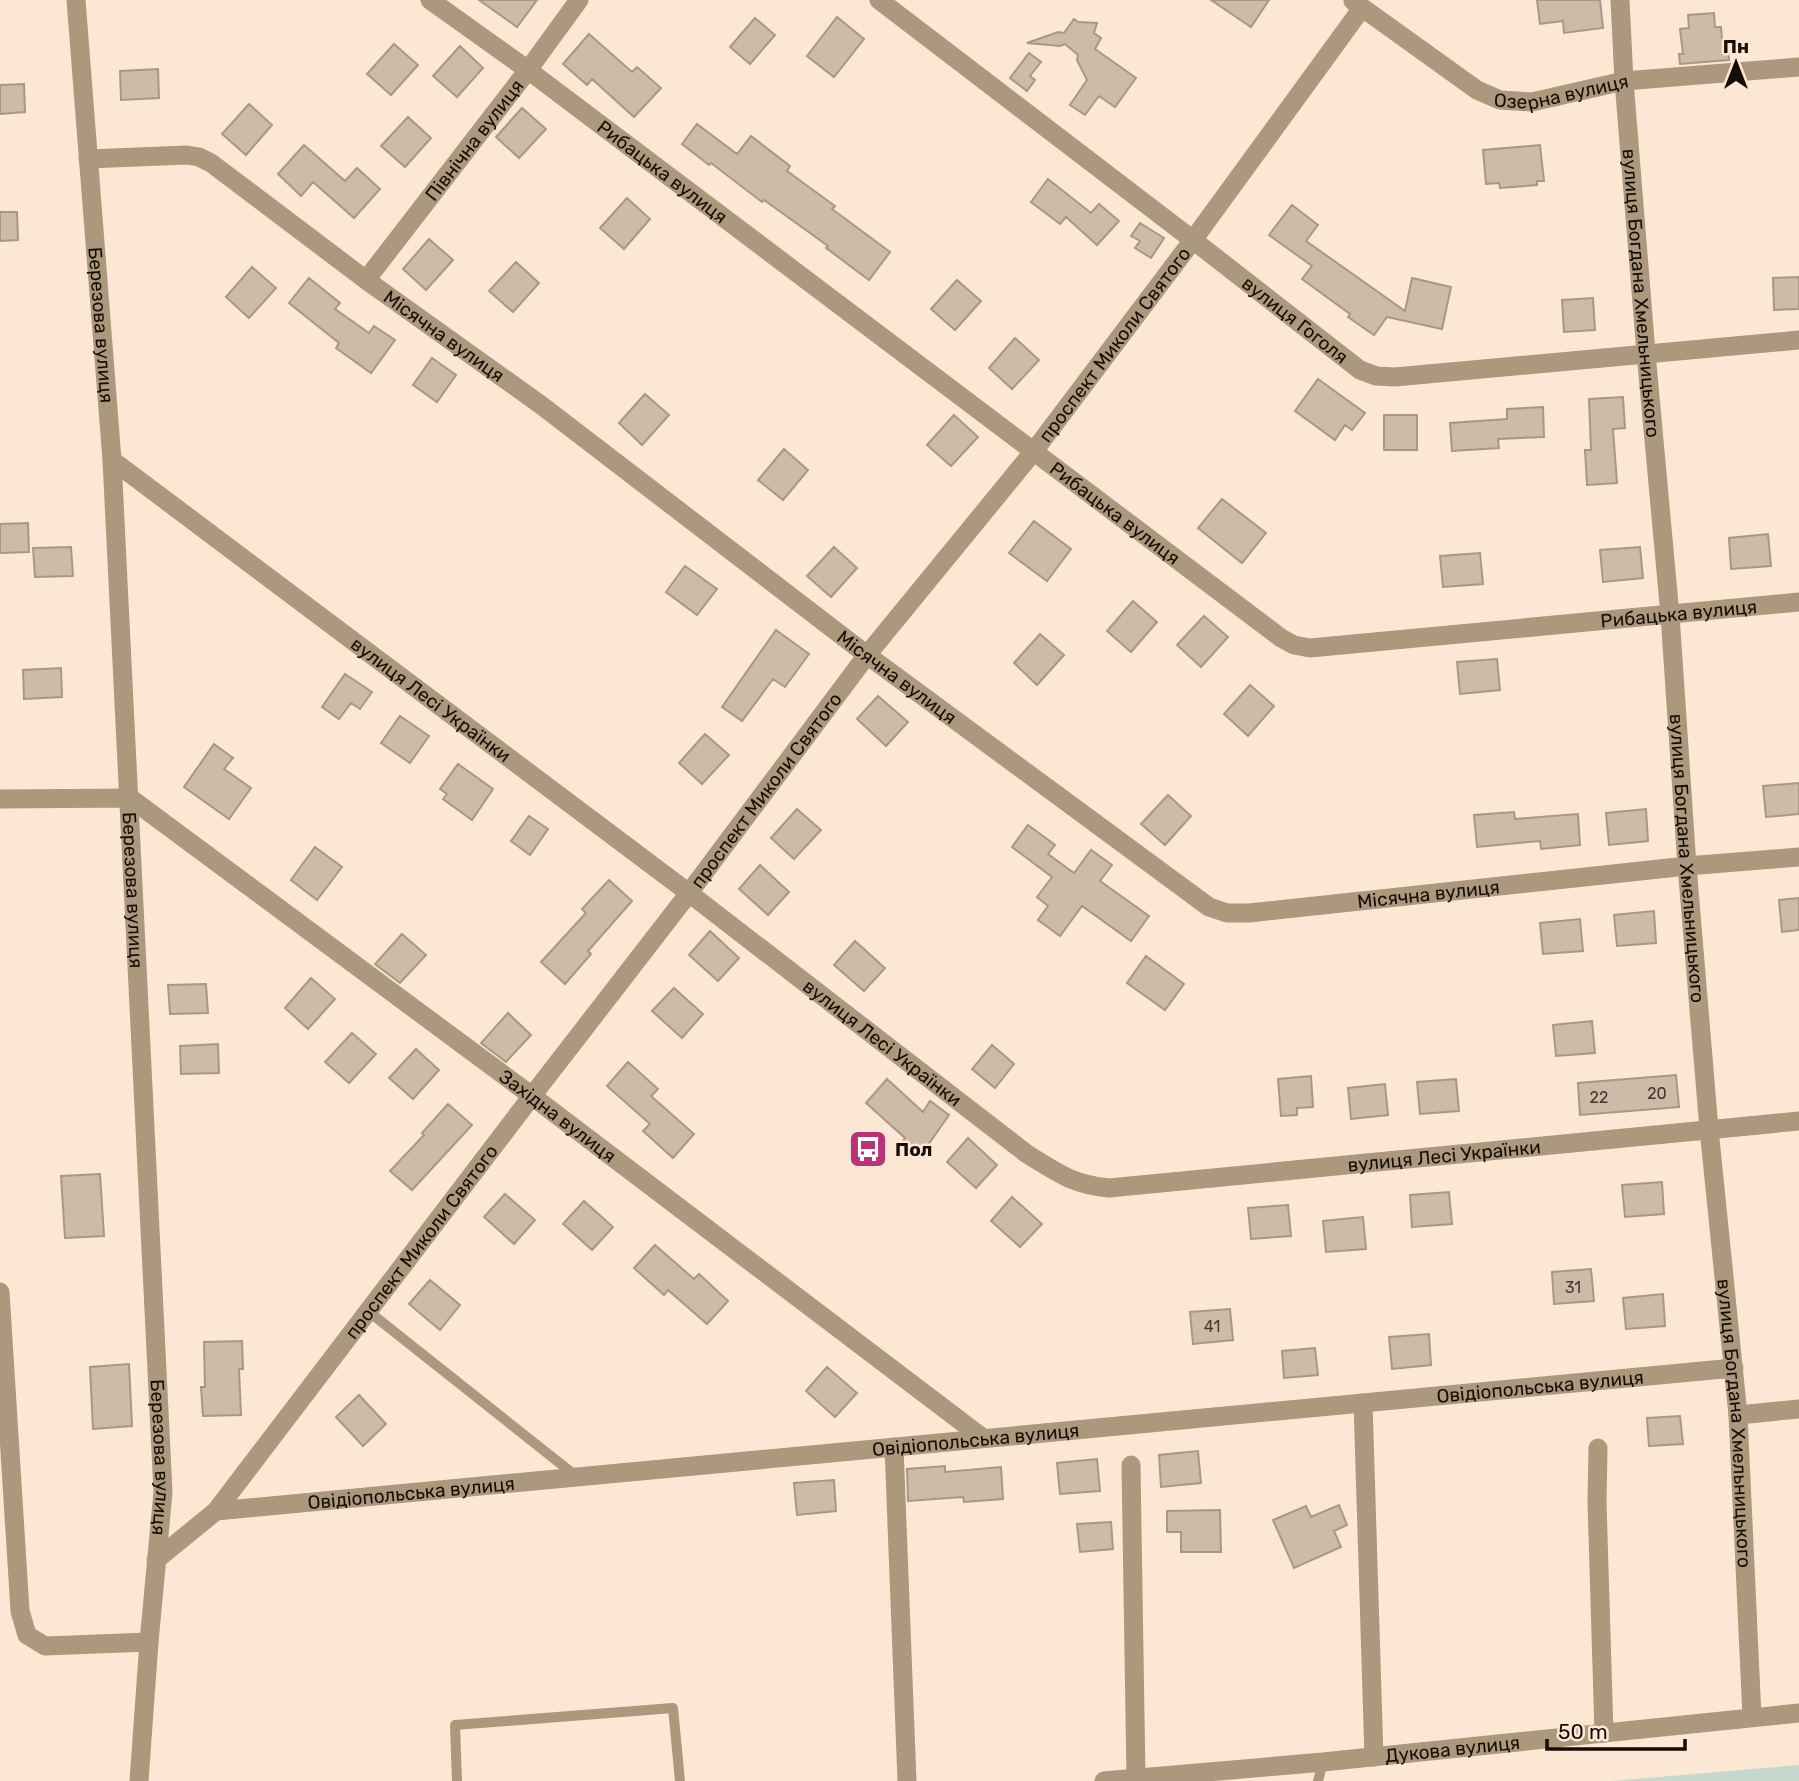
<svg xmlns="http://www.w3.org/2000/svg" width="1799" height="1781" font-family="Rubik,sans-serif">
<rect width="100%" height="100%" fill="#fbe7d4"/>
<!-- green -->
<path fill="#c5d8cd" d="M1799,1765V1781H1612Z"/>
<!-- building -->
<path fill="#cdbba8" stroke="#a99785" stroke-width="2" d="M479,0H537L517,27Z
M1211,0H1269L1251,27Z
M1537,0H1600L1603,28L1564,33L1563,21L1540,24Z
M1714,13L1715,27H1721L1723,50H1728L1729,60L1680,64L1679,54H1683L1680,29L1689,28L1688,15Z
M837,17L864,39L834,77L807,56Z
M755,18L775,35L750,64L730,47Z
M1074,19L1078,22L1097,23L1094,33L1101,38L1095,49L1136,78L1115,107L1099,96L1085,115L1070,105L1087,80L1077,60L1078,55L1065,44L1060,46L1027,43L1058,32L1064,33Z
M589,34L632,72L637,67L661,88L634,117L592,79L587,85L563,64Z
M394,44L418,65L391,95L367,74Z
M460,46L483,68L457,97L433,76Z
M1029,53L1041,62L1030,76L1035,80L1027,91L1010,78Z
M158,69L159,98L121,100L120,71Z
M24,84L25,112L0,114V85Z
M249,104L272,125L246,155L222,134Z
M522,108L546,129L519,158L496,137Z
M408,117L431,138L405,167L381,146Z
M697,124L737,154L751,136L790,166L787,171L835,206L832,209L890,252L869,280L826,248L828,246L764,200L762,202L711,163L709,165L682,144Z
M304,145L345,181L357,168L380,189L354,218L313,182L301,196L278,174Z
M1540,145L1544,181H1537V185L1500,188L1499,183L1486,184L1483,150Z
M1048,179L1091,213L1099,204L1119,221L1097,245L1066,217L1060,224L1031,202Z
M627,198L650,219L624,249L600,228Z
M1292,205L1318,225L1306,241L1405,311L1412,278L1451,287L1442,329L1387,317L1374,335L1348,317L1350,314L1302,279L1312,266L1269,235Z
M0,212H17L18,240L0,241Z
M1140,223L1164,238L1151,258L1135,248L1140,241L1131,236Z
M429,239L453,260L426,290L403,269Z
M516,262L539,283L513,312L489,291Z
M252,267L276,288L249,318L226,297Z
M1799,277V309L1774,310L1773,278Z
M309,278L340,303L335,309L369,333L374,326L395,340L371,373L336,348L339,343L289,303Z
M957,280L981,301L955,330L931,309Z
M1593,298L1595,330L1564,332L1562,300Z
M1015,338L1039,360L1012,389L989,368Z
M432,358L456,375L437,402L413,385Z
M1318,379L1365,413L1352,430L1345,425L1335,440L1295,411Z
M645,394L669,415L642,445L619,423Z
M1623,397L1625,428L1613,429L1617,483L1587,485L1585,450H1591L1589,399Z
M1543,407L1544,437L1498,439L1499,448L1452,451L1450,423L1507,419V409Z
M954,415L978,437L951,466L927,445Z
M1384,415H1417V450H1384Z
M784,449L808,470L783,500L758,480Z
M1222,499L1266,533L1242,563L1198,528Z
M1034,521L1071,549L1047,581L1009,553Z
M28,523L29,552L0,553V524Z
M1768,534L1771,566L1731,569L1729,538Z
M71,547L73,576L35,577L33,548Z
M834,547L857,568L831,597L807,576Z
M1640,547L1643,578L1603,582L1600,550Z
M1480,553L1483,584L1443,587L1440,556Z
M685,566L717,589L697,615L666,592Z
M1133,601L1157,622L1131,652L1107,631Z
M1204,616L1228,637L1201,667L1177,645Z
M776,630L809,654L785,687L773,679L742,721L722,707Z
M1040,634L1064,655L1037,685L1014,663Z
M1497,659L1500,690L1460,694L1457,662Z
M61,668L62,697L24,699L23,670Z
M345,674L372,692L360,709L351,703L339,719L322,707Z
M1250,685L1274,706L1248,736L1224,714Z
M878,696L908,722L886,746L857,719Z
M400,716L429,736L410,763L381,743Z
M705,734L729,755L702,784L679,763Z
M214,744L233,758L224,769L251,788L229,819L184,787Z
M458,764L493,789L472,820L443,799L447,794L440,789Z
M1799,783V814L1766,817L1763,786Z
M1168,795L1191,816L1165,845L1141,824Z
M797,809L821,830L794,859L771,838Z
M1646,809L1648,841L1609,845L1606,813Z
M1514,812L1515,819L1578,814L1580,845L1541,849L1540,841L1477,847L1474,815Z
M529,816L548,829L530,855L511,841Z
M1028,825L1055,845L1048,854L1074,873L1091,850L1112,865L1100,881L1149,916L1131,941L1082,906L1060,936L1038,920L1048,906L1037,897L1052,877L1012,847Z
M315,847L342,867L317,900L291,880Z
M760,865L789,892L768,915L739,889Z
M609,880L632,901L588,951L591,954L565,984L541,962L586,913L582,909Z
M1799,898V930L1782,932L1779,900Z
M1654,911L1656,943L1617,946L1614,915Z
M1580,919L1583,951L1543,954L1540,923Z
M710,931L739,958L718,981L689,955Z
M402,934L426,955L400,983L375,964Z
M855,941L885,968L864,991L834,965Z
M1146,956L1184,984L1165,1010L1127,983Z
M311,978L335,999L308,1029L285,1008Z
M206,984L208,1013L170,1014L168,985Z
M674,988L703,1014L682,1038L652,1011Z
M508,1013L531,1035L506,1062L481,1043Z
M1592,1021L1595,1053L1556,1056L1553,1025Z
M352,1033L376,1054L349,1083L325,1062Z
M218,1044L219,1073L181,1074L180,1046Z
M992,1045L1014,1064L995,1088L972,1069Z
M416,1049L439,1070L413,1099L389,1078Z
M628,1062L658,1089L651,1096L694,1134L673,1158L643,1131L650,1124L607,1086Z
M1676,1075L1679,1107L1580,1115L1578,1083Z
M1311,1076L1313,1107L1297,1108V1115L1281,1116L1278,1079Z
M887,1079L923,1112L930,1101L949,1115L921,1155L902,1142L905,1138L866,1103Z
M1456,1079L1459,1111L1420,1114L1417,1082Z
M1385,1084L1388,1115L1351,1119L1348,1088Z
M448,1104L472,1125L412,1190L390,1171L424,1135L422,1133Z
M968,1138L997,1165L976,1188L947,1162Z
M100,1174L104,1236L65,1238L61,1176Z
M1662,1182L1664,1214L1625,1217L1622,1185Z
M1449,1192L1452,1224L1412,1227L1410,1195Z
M505,1194L535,1220L514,1244L484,1217Z
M1012,1197L1042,1224L1020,1247L991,1221Z
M584,1201L613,1227L592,1250L563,1224Z
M1288,1205L1291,1236L1251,1239L1248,1208Z
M1363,1217L1366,1249L1326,1252L1323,1221Z
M655,1245L694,1279L699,1274L728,1301L707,1324L668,1290L664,1295L634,1268Z
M1591,1269L1594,1301L1554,1304L1552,1272Z
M430,1280L460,1305L440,1330L409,1304Z
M1663,1294L1665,1326L1626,1329L1623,1298Z
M1230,1309L1233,1340L1193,1344L1190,1312Z
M1429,1334L1431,1365L1392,1369L1389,1337Z
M242,1341L243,1369H239L241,1415L203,1416L201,1387H205L204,1342Z
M1315,1348L1318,1375L1284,1378L1282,1351Z
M129,1364L132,1426L93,1429L90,1367Z
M827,1367L857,1393L835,1417L806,1391Z
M359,1395L386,1424L363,1446L336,1417Z
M1680,1416L1683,1444L1649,1446L1647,1418Z
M1198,1451L1201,1483L1161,1487L1159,1455Z
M1097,1459L1100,1491L1060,1494L1057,1463Z
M945,1466V1472L1001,1467L1003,1499L964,1502L963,1497L908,1501L907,1469Z
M834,1480L836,1511L797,1515L794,1483Z
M1339,1505L1347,1525L1334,1531L1341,1547L1294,1568L1273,1520L1306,1506L1311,1517Z
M1220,1510L1221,1552H1181V1532H1167V1511Z
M1111,1522L1113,1549L1080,1552L1077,1524Z"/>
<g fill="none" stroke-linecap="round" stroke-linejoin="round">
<!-- service -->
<path stroke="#ac987c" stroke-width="10" d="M368,1311L576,1476
M457,1781L455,1725L673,1708L680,1781
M1318,1781L1323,1762"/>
<!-- minor -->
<g stroke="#ac987c" stroke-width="19">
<path id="s1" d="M76,0L112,460L163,1492L149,1642L139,1781"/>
<path id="s2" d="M430,0L528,70L1281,638L1294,645L1310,648L1799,602"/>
<path id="s3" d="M879,0L1193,240L1360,370L1376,376L1395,377L1799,340"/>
<path id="s4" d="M1620,0L1624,81L1646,353L1670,615L1687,866L1709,1129L1738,1415L1752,1717"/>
<path id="s5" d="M1353,1L1477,90L1500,100L1532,102L1624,81L1799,67"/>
<path id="s6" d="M88,159L187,155L199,157L211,163L366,280L541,405L867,655L1209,907L1227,913H1249L1687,866L1799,857"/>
<path id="s7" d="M366,280L528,70L579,0"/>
<path id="s8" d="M112,460L689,893L1027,1154C1058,1173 1071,1184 1109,1188L1799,1121"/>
<path id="s9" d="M0,799L130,798L532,1096L983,1438"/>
<path d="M0,1292L20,1611L27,1635L45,1646L149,1642"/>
<path d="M1363,1403L1374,1757"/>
<path d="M1738,1415L1799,1409"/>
<path d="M894,1447L907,1781"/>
<path d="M1598,1448L1597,1502L1604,1733"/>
<path d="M1131,1465L1136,1778"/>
<path id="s10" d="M216,1511L1734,1368"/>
<path id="s11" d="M156,1560L216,1511L532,1096L689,893L867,655L1034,451L1193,240L1362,8"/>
</g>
<!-- tertiary -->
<path stroke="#ac987c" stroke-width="19" id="s12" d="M1104,1781L1323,1762L1799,1713"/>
</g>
<!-- icons -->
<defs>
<g id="bus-square" transform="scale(2.0125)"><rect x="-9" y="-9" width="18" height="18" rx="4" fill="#b93376" stroke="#fbe7d4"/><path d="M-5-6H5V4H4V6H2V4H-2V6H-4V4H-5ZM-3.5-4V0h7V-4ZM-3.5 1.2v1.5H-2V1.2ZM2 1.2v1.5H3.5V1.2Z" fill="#fff"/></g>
</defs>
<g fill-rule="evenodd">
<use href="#bus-square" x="868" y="1149"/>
</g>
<g text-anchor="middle" stroke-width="5" stroke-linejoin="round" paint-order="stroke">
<!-- number labels -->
<g font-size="16" fill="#433930">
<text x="1657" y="1099">20</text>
<text x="1599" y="1103">22</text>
<text x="1573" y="1293">31</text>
<text x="1212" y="1332">41</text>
</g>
<!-- street labels -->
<g font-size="19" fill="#150e08" stroke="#fbe7d4">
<text dy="7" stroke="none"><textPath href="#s5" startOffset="240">Озерна вулиця</textPath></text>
<text dy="7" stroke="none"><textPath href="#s7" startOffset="177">Північна вулиця</textPath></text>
<text dy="7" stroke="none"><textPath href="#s2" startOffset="289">Рибацька вулиця</textPath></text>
<text dy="7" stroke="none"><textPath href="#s4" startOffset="294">вулиця Богдана Хмельницького</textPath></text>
<text dy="7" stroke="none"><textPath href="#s3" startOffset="525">вулиця Гоголя</textPath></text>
<text dy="7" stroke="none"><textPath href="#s1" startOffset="326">Березова вулиця</textPath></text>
<text dy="7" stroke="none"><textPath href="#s6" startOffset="415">Місячна вулиця</textPath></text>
<text dy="7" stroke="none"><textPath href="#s11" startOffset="1550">проспект Миколи Святого</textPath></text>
<text dy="7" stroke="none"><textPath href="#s2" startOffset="856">Рибацька вулиця</textPath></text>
<text dy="7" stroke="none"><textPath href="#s2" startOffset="1465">Рибацька вулиця</textPath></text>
<text dy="7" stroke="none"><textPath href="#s6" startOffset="982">Місячна вулиця</textPath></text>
<text dy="7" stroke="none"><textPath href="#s8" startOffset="399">вулиця Лесі Українки</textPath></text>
<text dy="7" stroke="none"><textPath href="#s11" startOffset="984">проспект Миколи Святого</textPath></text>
<text dy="7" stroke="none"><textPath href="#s4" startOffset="861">вулиця Богдана Хмельницького</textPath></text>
<text dy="7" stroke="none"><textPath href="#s1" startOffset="892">Березова вулиця</textPath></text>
<text dy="7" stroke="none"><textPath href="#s6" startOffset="1591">Місячна вулиця</textPath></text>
<text dy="7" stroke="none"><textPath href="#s8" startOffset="966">вулиця Лесі Українки</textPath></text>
<text dy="7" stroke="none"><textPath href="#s9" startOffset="663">Західна вулиця</textPath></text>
<text dy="7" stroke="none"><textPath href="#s8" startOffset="1575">вулиця Лесі Українки</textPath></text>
<text dy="7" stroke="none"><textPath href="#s11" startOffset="416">проспект Миколи Святого</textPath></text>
<text dy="7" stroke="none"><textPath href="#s10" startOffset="1330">Овідіопольська вулиця</textPath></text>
<text dy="7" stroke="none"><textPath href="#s4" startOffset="1428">вулиця Богдана Хмельницького</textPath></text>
<text dy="7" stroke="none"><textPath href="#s10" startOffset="763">Овідіопольська вулиця</textPath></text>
<text dy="7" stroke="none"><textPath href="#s1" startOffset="1460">Березова вулиця</textPath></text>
<text dy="7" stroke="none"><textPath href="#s10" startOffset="196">Овідіопольська вулиця</textPath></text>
<text dy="7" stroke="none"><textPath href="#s12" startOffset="350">Дукова вулиця</textPath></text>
</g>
<!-- poi labels -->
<g font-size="19" font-weight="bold" fill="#150e08" stroke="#fbe7d4" text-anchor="start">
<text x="895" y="1156">Пол</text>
</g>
</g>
<!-- north arrow -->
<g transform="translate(1736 63)" stroke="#fbe7d4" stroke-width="5" paint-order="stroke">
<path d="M0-5L12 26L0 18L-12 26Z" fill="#150e08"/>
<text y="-10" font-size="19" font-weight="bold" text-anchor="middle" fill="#150e08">Пн</text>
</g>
<!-- scale -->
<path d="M1547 1739v10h138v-10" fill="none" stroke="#150e08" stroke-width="3.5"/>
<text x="1558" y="1739" font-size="21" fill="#150e08" stroke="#fbe7d4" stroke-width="5" paint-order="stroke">50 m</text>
</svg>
